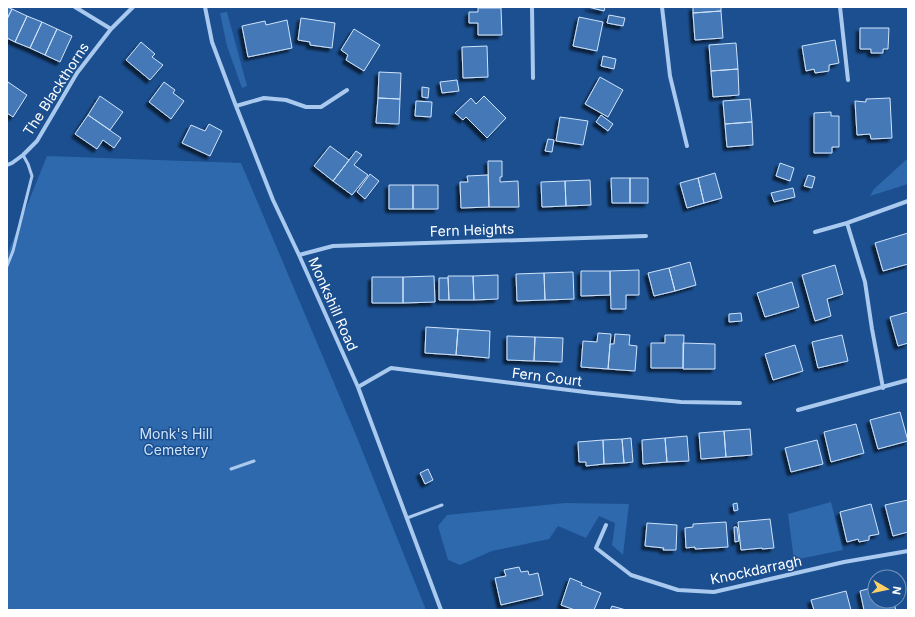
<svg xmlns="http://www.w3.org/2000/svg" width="915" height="617" font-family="Inter,sans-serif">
<defs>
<filter id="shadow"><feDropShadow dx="-3.5" dy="3.5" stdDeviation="1" flood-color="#0009"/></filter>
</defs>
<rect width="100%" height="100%" fill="#1b4f8f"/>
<!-- green -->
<path fill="#2e69ad" d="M227,12L247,86L242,88L227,46L220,13Z
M47,156L241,163L356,435L426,610H7V255Z
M908,158V184L870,196L874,189Z
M831,502L843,550L794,560L788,514Z
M565,503L629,504L623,555L612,545L615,523L599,516L586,538L558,526L549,539L492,551L460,565L448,560L438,526L447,515Z"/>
<!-- building -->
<path fill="#4478b7" stroke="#cfe3fa" filter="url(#shadow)" d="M7,7L12,9L7,19Z
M588,7H605L604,11Z
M693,7H721V11L693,13Z
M478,8H501L502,35H478V23H469V12H478Z
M12,9L27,16L15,42L7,38V19Z
M721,11L723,38L695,40L693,13Z
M609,15L625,18L623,26L607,23Z
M27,16L42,22L30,48L15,42Z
M579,17L603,22L597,51L573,46Z
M301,18L335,23L332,48L310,45V42L298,40Z
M287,20L292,48L248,57L242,26L265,21L266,25Z
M42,22L57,29L45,55L30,48Z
M860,28H889L888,49H883V53H871V49H860Z
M57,29L72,36L60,62L45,55Z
M354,29L380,45L364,71L346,60L348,55L341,50Z
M835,40L839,63L829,65V71L815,73L814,69L806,71L802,46Z
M141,42L155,54L152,57L163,65L150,80L126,60Z
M736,43L738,69L711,71L709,45Z
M487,46L488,77L463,78L462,47Z
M603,56L616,59L614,69L601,66Z
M738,69L739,95L713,97L711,71Z
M379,72L401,73L400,99L378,98Z
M600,77L623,90L608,117L585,104Z
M457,80L459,91L442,93L440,82Z
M8,82L27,95L13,117L7,113V84Z
M164,82L175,90L173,93L184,101L171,119L149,102Z
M422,87L429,88L428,98L422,97Z
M100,96L123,112L110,130L88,115Z
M484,96L506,118L487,138L466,117L463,120L455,113L471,98L476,104Z
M378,98L400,99L399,124L376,123Z
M890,98L892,138L871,139L870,134L857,135L855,101L866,102V99Z
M750,99L752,122L725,124L723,101Z
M416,101L432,102L431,117L415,116Z
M831,112V116H839V147H832V153H814V113Z
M88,115L121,138L114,148L103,140L97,149L75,134Z
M601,115L613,124L608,131L596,122Z
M560,117L588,121L583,145L556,141Z
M752,122L753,145L727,147L725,124Z
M209,124L222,131L210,156L182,143L191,125L205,131Z
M548,139L554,140L552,152L545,151Z
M330,146L349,160L333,181L314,166Z
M356,151L362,155L354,165L368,175L352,195L333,181Z
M488,161H502V177H500V182L518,181L519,207H489Z
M780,163L794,168L790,181L776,176Z
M715,173L722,198L704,203L698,178Z
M370,174L379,181L365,199L357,192Z
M488,175L489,207L461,208L460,182H468L467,176Z
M808,175L815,177L812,188L804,186Z
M611,178H630V203H612Z
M630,178H648V203H630Z
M698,178L704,203L687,208L680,183Z
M590,180L591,205L566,206L565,181Z
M565,181L566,206L542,207L541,182Z
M389,185H413V209H389Z
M413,185H438V209H413Z
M793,188L795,197L774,202L771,193Z
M908,233V264L883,271L875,243Z
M690,262L696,285L675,291L669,268Z
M835,265L843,294L827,299L831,316L815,321L802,275Z
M669,268L675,291L654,296L648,273Z
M639,270V295H626V309H611L610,271Z
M581,271H610V295L581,296Z
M573,272L574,299L545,300L544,273Z
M544,273L545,300L517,301L516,274Z
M498,275V299L474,300L473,276Z
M434,276L435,302L403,303V277Z
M448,276H473L474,300H449Z
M372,277H403V303H372Z
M439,278H448L449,300H439Z
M792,282L799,307L765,317L757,293Z
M908,312V343L898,346L890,317Z
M741,313L742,321L729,322V314Z
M426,327L458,329L456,355L425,353Z
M458,329L490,331L489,358L456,355Z
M598,333L611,334L608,369L581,367L583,341L597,342Z
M615,334L630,335L629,345L637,346L635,371L608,369L610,344H614Z
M665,335H684L683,368H651V343H665Z
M842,335L848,361L818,368L812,342Z
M507,336L535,337L534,361L507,360Z
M535,337L563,338L562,362L534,361Z
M683,343L715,344V369H683Z
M795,345L803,371L773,380L765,354Z
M900,412L908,441L878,449L870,420Z
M856,424L864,453L831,462L824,432Z
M750,429L752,455L726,457L724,431Z
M724,431L726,457L701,459L699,433Z
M687,436L689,461L667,462L665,438Z
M631,438L633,462L624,463L622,439Z
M665,438L667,462L643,464L642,440Z
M622,439L624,463L604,464L603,440Z
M603,440L604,464L586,466V462H579L578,442Z
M817,440L823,464L791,472L785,448Z
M428,469L433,480L425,484L420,473Z
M908,500V532L893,536L885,505Z
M737,503L738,510L734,511L733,504Z
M871,504L879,534L869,536V540L859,542L858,539L847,542L840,512Z
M770,519L774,548L762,549V548L741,550L738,522Z
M726,522L728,547L695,549V547L686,548L685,528L693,527V524Z
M647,523L677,525L676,550H663L664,548L645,546Z
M734,527H737L739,541L735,542Z
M519,567L521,572L528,571L529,575L538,573L543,595L501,605L495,578L506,576L504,570Z
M570,578L582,583L581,585L601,593L594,610H575L561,605Z
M875,587V601H893L896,610H864L860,591Z
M846,591L851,610H814L811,600Z
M612,606L626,610H610Z"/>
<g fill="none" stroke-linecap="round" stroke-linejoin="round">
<!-- service -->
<path stroke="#a9c9ee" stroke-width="3" d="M7,266L13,251L32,176L28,164L23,155
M231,469L254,461
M407,518L442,505"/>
<!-- minor -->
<path stroke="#a9c9ee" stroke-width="4" d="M75,7L111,29
M205,7L212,42L236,106L273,200L299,255L358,387L441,610
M532,7L533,78
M662,7L670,76L687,146
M840,7L848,80
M236,106L264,98L286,100L306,107H321L347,90
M7,165L12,163L23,155L37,141L77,73L111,29L133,7
M847,223L865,282L872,329L883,388
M815,232L847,223L908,201
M299,255L333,246L646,236
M358,387L391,368L593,393L681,402L740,403
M798,410L908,380
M606,525L596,548L631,575L678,590L714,592L844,562L908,551"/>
</g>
<g text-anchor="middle" stroke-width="3" stroke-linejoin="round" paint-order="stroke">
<!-- street labels -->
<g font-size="14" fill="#fff" stroke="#1b4f8f">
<text transform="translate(56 89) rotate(-57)" y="5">The Blackthorns</text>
<text transform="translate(472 230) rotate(-2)" y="5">Fern Heights</text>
<text transform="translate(333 304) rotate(66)" y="5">Monkshill Road</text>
<text transform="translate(547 377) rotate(7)" y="5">Fern Court</text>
<text transform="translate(756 570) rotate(-12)" y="5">Knockdarragh</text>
</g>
<!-- park labels -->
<g font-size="14" fill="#cfe3fa" stroke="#1b4f8f">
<text x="176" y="439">Monk's Hill<tspan x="176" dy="16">Cemetery</tspan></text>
</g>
</g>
<!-- border -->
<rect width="915" height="617" fill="none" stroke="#ffffff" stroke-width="16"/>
<!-- north arrow -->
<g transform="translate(887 589) rotate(99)"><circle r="19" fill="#1b4f8f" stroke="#7695bc"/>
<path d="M0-3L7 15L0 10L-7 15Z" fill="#ffd166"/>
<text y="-6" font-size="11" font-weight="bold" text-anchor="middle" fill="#ffffff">N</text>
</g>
</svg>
